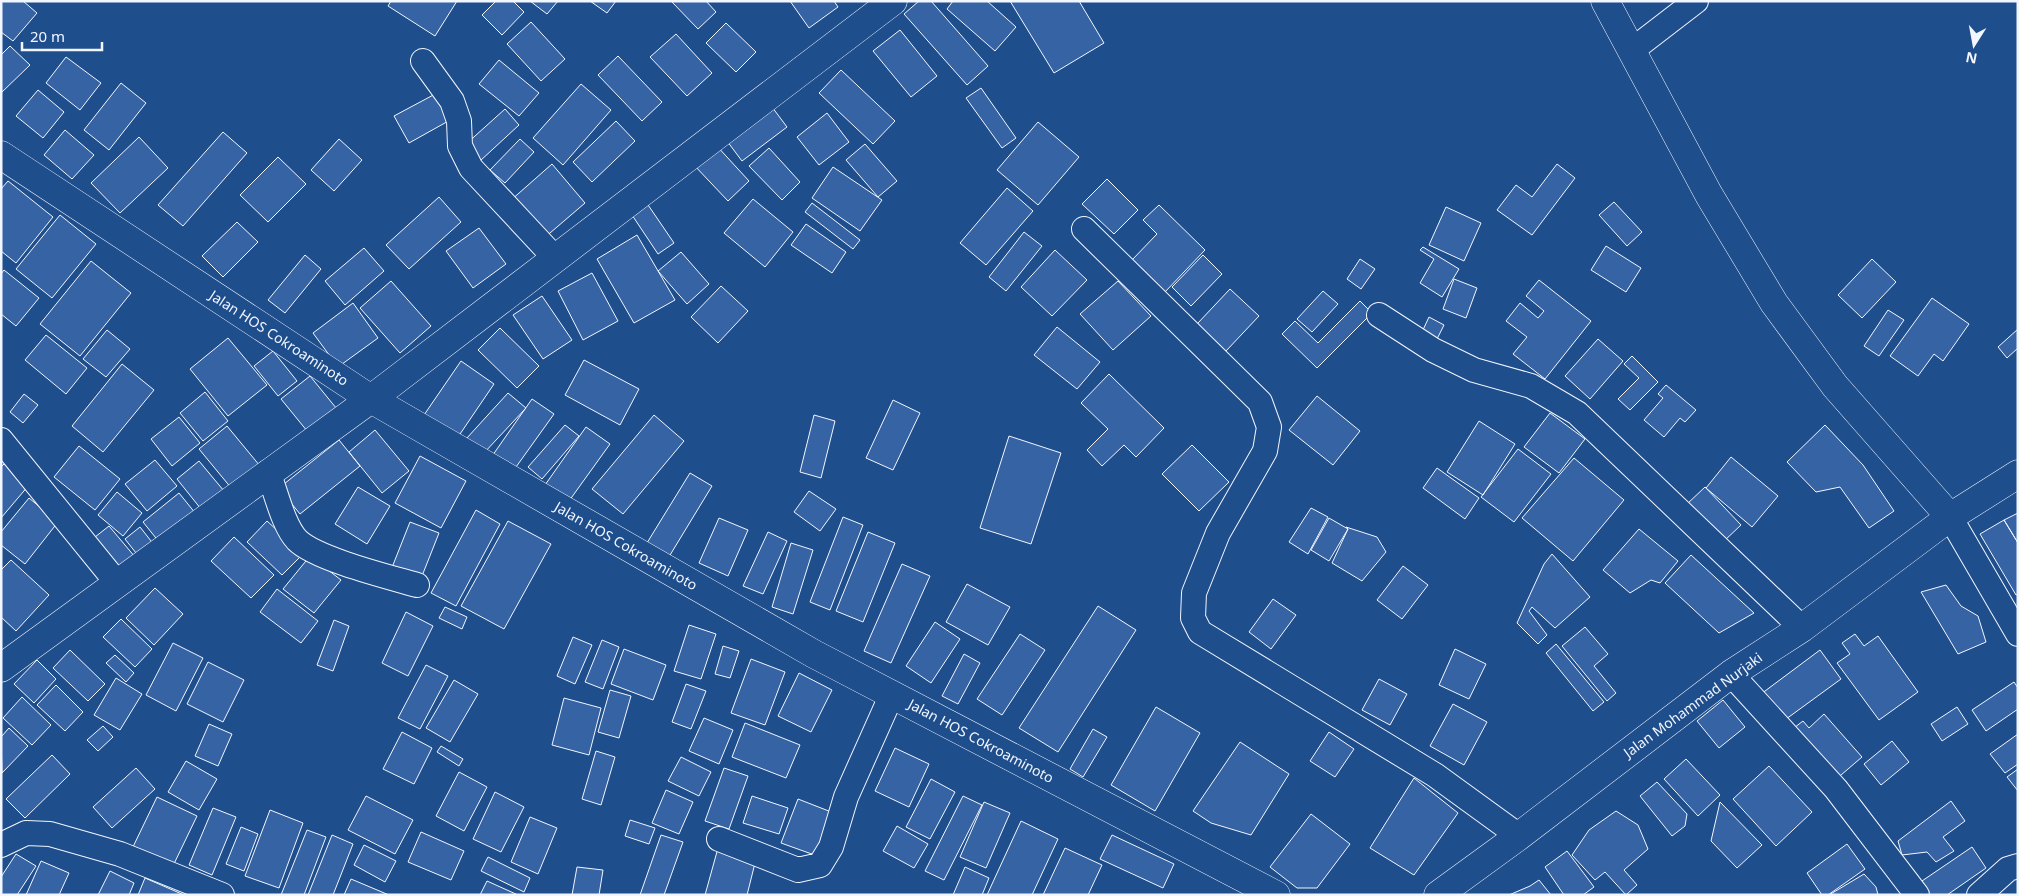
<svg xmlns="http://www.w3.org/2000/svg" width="2019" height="896" font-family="'Noto Sans',sans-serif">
<rect width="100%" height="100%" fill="#1f4e8c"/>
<!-- building -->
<path fill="#3563a3" stroke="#f2f6ff" d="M1,1H23L37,13L13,41L1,32Z
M391,1H457L435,36L388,6Z
M496,1H513L524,12L502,35L482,15Z
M530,1H558L547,14Z
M590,1H616L607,13Z
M671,1H706L716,12L698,29Z
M790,1H834L838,7L809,28Z
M919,1H931L988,66L967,85L904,14Z
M953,1H987L1016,27L995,51L947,9Z
M1010,1H1079L1104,43L1054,73Z
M531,22L565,59L541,81L507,44Z
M726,23L756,52L736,72L706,43Z
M900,30L937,76L911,97L873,51Z
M676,34L712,73L687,96L650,57Z
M10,46L30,65L1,93V55Z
M618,56L662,102L642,121L598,75Z
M66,57L101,83L80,110L46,83Z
M499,60L539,93L519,116L479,84Z
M841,70L895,121L873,144L819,93Z
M121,83L146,103L109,150L84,130Z
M581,84L611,110L563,165L533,138Z
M981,88L1016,138L1002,148L966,98Z
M38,90L64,112L43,138L16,116Z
M437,93L452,119L409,143L394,116Z
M766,99L787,127L742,161L721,133Z
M505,109L519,125L480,161L465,145Z
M827,113L849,142L819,165L797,137Z
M616,121L635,141L592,182L573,162Z
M1038,122L1079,157L1038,205L997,170Z
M65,130L94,155L72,179L44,155Z
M223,132L247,153L183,226L158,205Z
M139,137L168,168L120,213L91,183Z
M339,139L362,160L334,191L311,170Z
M520,139L534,152L505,183L490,170Z
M715,144L749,181L728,201L693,164Z
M865,144L897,181L878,197L846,160Z
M769,148L800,182L782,200L749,166Z
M278,157L306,184L268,222L240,195Z
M552,164L585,203L543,239L510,201Z
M1557,164L1575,178L1532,235L1497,210L1516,185L1532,197Z
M833,167L882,200L860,231L812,198Z
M1107,179L1138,210L1114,234L1082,204Z
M8,181L53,217L16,263L1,251V189Z
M1007,188L1033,211L986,265L960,243Z
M439,197L461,222L409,269L386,245Z
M644,199L674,243L658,254L628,209Z
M753,199L793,232L765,267L724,233Z
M1614,202L1642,232L1627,246L1599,215Z
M812,203L860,240L853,249L805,212Z
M1159,205L1205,250L1164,293L1131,261L1157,234L1143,220Z
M1446,207L1481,223L1464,261L1429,245Z
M60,215L96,244L52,298L16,269Z
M237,222L258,242L223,277L202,256Z
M806,224L846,252L832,273L791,245Z
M479,228L506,264L473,288L446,251Z
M1024,232L1042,246L1006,291L989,277Z
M637,235L675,300L634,323L597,259Z
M1606,246L1641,268L1626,292L1591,270Z
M1423,247L1459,269L1442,297L1420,283L1434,259L1420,250Z
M364,248L384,271L345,305L325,281Z
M1055,250L1087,280L1052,316L1021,287Z
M681,252L709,284L687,304L658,271Z
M305,255L321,269L285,313L268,300Z
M1203,255L1222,274L1191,306L1172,287Z
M1360,259L1375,269L1361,289L1347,279Z
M1872,259L1896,282L1862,318L1838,295Z
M91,261L131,293L80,356L40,324Z
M4,270L39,298L16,326L1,314V274Z
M592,273L618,321L583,340L558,291Z
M1454,279L1477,288L1466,318L1443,309Z
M1539,280L1591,321L1545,379L1513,354L1527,337L1506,321L1520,303L1538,318L1544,311L1526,296Z
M391,281L431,326L400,353L360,308Z
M1118,281L1151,316L1113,350L1080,314Z
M721,286L748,311L718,343L691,317Z
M1230,289L1259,316L1226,351L1197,324Z
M1323,291L1338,304L1312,332L1297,319Z
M542,296L572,340L543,359L513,315Z
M1932,298L1969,324L1943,361L1934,354L1918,376L1890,356Z
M1360,301L1372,313L1317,368L1282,334L1295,321L1318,343Z
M353,303L378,338L338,367L313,333Z
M1888,310L1904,320L1879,356L1864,346Z
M1429,317L1444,325L1437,339L1422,332Z
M1057,327L1100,362L1077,389L1034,355Z
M500,328L539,366L517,388L478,350Z
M2018,329V348L2007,358L1998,347Z
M107,330L130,349L106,377L83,359Z
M46,335L87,368L66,394L25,360Z
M228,338L267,385L228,416L190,369Z
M1598,339L1623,361L1590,399L1565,376Z
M273,351L297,381L278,396L254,366Z
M1632,356L1658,382L1630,410L1618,399L1639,378L1624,364Z
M584,360L639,389L620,425L565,395Z
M461,361L494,384L458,437L424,415Z
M122,364L154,390L103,452L72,426Z
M1109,374L1164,428L1136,457L1124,445L1102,466L1087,450L1108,429L1081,403Z
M310,376L341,414L312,437L281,399Z
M1666,385L1696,410L1685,422L1680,418L1664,437L1644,420L1663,398L1658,394Z
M205,392L228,421L203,441L180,413Z
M508,393L526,408L483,454L466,439Z
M24,394L38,405L23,423L10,412Z
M1317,396L1360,431L1333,465L1289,430Z
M532,399L554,414L511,474L490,459Z
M893,400L920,413L893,470L866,458Z
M1550,413L1585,439L1559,473L1524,447Z
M654,415L684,441L623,514L592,489Z
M814,415L835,421L821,478L800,472Z
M179,417L200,443L172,466L151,439Z
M1479,421L1515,444L1483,495L1447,472Z
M565,425L579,436L542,479L528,467Z
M1825,425L1863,465L1894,511L1869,528L1840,487L1816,492L1787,462Z
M227,426L260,466L232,489L199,449Z
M586,427L610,444L569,501L545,485Z
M375,430L409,471L382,493L349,452Z
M1009,436L1061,453L1031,544L980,528Z
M339,440L360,466L300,514L279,488Z
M1192,445L1229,482L1199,511L1162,474Z
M79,446L120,479L95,510L54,477Z
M1518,449L1551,474L1514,522L1481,497Z
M420,456L466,481L441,528L395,503Z
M1731,457L1778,496L1752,527L1706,488Z
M1574,458L1624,500L1573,561L1522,518Z
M155,460L177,486L147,511L125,484Z
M199,461L224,491L201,509L177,479Z
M4,464L29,485L1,518V467Z
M1437,468L1479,498L1465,519L1423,488Z
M690,473L712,486L664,565L642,551Z
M358,487L390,506L367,544L335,524Z
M1705,487L1741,525L1723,542L1686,505Z
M809,491L836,509L820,531L794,512Z
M117,492L142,513L123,536L98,515Z
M179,493L196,514L160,543L143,522Z
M29,498L58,522L25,564L1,545V532Z
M1311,508L1328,517L1308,554L1289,542Z
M476,510L500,524L456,606L431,593Z
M2018,513V543L2004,520Z
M843,517L863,525L830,610L810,602Z
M719,518L748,530L728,576L699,563Z
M1329,518L1348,529L1329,561L1311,550Z
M2004,520L2018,543V594L2016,595L1980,534Z
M267,521L303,554L282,575L247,542Z
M508,521L551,544L504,629L461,606Z
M410,522L439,533L420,581L391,570Z
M109,526L135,557L115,572L90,541Z
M140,527L155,546L140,558L125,539Z
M1346,527L1377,537L1386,552L1362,581L1332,563L1348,529Z
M1639,529L1678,561L1660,583L1651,580L1630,593L1603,570Z
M768,532L787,541L763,594L743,586Z
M868,532L895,543L863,622L836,611Z
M234,537L274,575L251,598L211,561Z
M791,543L813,550L793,614L772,607Z
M1552,554L1590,597L1555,628L1532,607L1529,611L1547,635L1538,644L1517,623L1544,564Z
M1691,555L1754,613L1719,633L1665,583Z
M310,556L341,580L314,613L283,589Z
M11,560L49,595L16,631L1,617V570Z
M902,564L930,576L891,663L864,651Z
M1403,566L1428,585L1402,619L1377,600Z
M967,584L1010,607L988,645L946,622Z
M1946,585L1961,606L1978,616L1986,642L1958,654L1921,592Z
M155,588L183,614L154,645L126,618Z
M277,589L318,621L301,643L260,612Z
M1273,599L1296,615L1271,649L1249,632Z
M1098,606L1136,630L1058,752L1019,728Z
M445,607L467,617L462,629L439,618Z
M406,612L433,626L408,676L382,663Z
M121,619L152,649L135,667L103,637Z
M334,620L349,626L333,671L317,665Z
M935,622L960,639L931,683L906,666Z
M689,625L716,634L701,679L674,671Z
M1585,627L1608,654L1594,666L1616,693L1607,701L1562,646Z
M1020,634L1045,650L1002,715L977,699Z
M1855,634L1864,646L1878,636L1918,692L1879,720L1837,663L1850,654L1842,643Z
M573,637L592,645L575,684L557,676Z
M602,640L619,647L603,689L585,682Z
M173,643L203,658L176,711L146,695Z
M1556,644L1604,702L1593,711L1546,653Z
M723,646L739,651L730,678L715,674Z
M624,649L666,665L653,700L611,684Z
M1455,649L1486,664L1469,699L1439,685Z
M70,650L105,684L88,701L53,668Z
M1820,650L1841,679L1782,722L1761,694Z
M964,654L980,663L958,704L942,696Z
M115,655L134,673L126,682L106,663Z
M751,659L785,672L765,725L731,713Z
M37,660L56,679L34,703L14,684Z
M208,662L244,680L223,722L187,704Z
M426,665L448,676L420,729L398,718Z
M799,673L832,690L811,732L778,716Z
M116,678L142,694L120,730L94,715Z
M1379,679L1407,694L1390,725L1362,710Z
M454,680L478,694L450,742L426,728Z
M2014,682L2018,688V709L1986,731L1972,710Z
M686,684L706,691L691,729L672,722Z
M56,685L83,712L65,731L37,705Z
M610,690L631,696L619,738L598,732Z
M22,697L51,725L32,745L3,718Z
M564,698L601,708L589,755L552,745Z
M1723,700L1745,727L1719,748L1697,721Z
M1453,704L1487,722L1464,765L1430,746Z
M1156,707L1200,733L1155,811L1111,785Z
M1957,707L1968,724L1942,741L1931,724Z
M1824,714L1862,757L1834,781L1790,731L1803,721L1809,728Z
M704,718L733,730L719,764L689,751Z
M745,723L800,745L786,778L732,757Z
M209,724L232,734L218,766L195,756Z
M103,726L113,737L98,751L87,740Z
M9,728L28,746L2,773L1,737Z
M1093,729L1107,737L1083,777L1070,769Z
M402,732L432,748L414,784L383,769Z
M1329,732L1354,749L1335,777L1310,761Z
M2018,734V764L2005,773L1990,754Z
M1892,741L1909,762L1881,785L1864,764Z
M1240,742L1289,774L1251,835L1211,823L1193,811Z
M441,746L463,759L459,766L437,752Z
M895,748L929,764L909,807L875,791Z
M596,751L615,757L601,805L582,799Z
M52,755L70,774L25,818L6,799Z
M681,757L711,772L699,796L668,781Z
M1686,759L1720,795L1698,816L1664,779Z
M186,761L217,779L199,810L168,792Z
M1769,766L1812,812L1776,846L1733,799Z
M136,768L155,789L112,828L93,807Z
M724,768L748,776L729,829L705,821Z
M2018,769V791L2007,777Z
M459,772L487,787L464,831L436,816Z
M1414,778L1458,813L1414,875L1370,848Z
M931,779L955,792L930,839L906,827Z
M1657,782L1687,814L1685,826L1672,836L1640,796Z
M666,790L693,802L679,834L652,823Z
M495,792L524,807L501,852L473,839Z
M366,796L413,820L395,854L348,830Z
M752,796L788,808L779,834L743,823Z
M963,796L982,805L944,880L925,871Z
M157,797L197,816L171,870L131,851Z
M798,799L839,815L823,858L781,843Z
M1951,801L1965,821L1943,837L1954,851L1936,862L1927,852L1902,855L1898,841Z
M984,802L1010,813L986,868L960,857Z
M1720,802L1762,845L1737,868L1711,841Z
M213,808L236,817L212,875L189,865Z
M270,810L303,823L279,888L245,876Z
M1616,811L1638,825L1648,849L1624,870L1637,885L1626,895L1605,872L1595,880L1572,855L1589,830Z
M1311,814L1350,844L1317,888H1297L1270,867Z
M530,817L557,828L538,874L511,862Z
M630,820L655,828L649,844L625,836Z
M1021,821L1058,839L1032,895H987Z
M897,826L928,844L914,868L883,851Z
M241,827L258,834L244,871L226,864Z
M307,830L326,837L304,895H281Z
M421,832L464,851L451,880L408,862Z
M332,835L353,844L333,895H308Z
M661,835L683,842L664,895H640Z
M1112,835L1174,864L1163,888L1100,859Z
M1847,844L1865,869L1828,895H1822L1807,873Z
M364,845L396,861L385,882L354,865Z
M1972,847L1986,868L1947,895H1927L1919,883Z
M718,848L756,859L747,895H705Z
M1065,848L1102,865L1088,895H1043Z
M1567,851L1594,887L1583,895H1564L1545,867Z
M16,854L36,866L17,895H1V877Z
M488,857L530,878L524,892L481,871Z
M41,861L69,873L59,895H26Z
M577,867L603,870L599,895H572Z
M965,867L989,878L982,895H953Z
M110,871L134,883L129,895H98Z
M1864,874L1876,887L1878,895H1829Z
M145,878L184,895H138Z
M351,879L389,895H344Z
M1539,880L1551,895H1509L1530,886Z
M487,881L518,895H480Z"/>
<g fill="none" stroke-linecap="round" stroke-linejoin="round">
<!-- minor casing -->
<g stroke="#f2f6ff" stroke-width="26">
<path id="minor" d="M1631,51L1696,1
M423,61L452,101L459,121L460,146L471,168L555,258
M1084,229L1260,402L1269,427L1265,451L1218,533L1194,593L1193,618L1200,632L1435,775L1519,836
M1379,315L1433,350L1474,370L1531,386L1577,413L1802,628
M1,440L118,584
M268,472C276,492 283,525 297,540C316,559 389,577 417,585
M1950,517L2018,634
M1731,674L1836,789L1917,895
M719,839L798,870L820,865L831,847L846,797L892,694
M1,845L26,833L50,834L120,854L222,895
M1979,895L2008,869L2018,866"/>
</g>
<!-- tertiary casing -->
<g stroke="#f2f6ff" stroke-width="29">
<path id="tertiary" d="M1605,1L1709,195L1774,303L1835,386L1950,517
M1,155L371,399L814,654L1276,895
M1,668L371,399L893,1
M1438,895L1519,836L1731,674L1802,628L1950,517L2018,474"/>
</g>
<!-- minor -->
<use href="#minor" stroke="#1f4e8c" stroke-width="24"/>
<!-- tertiary -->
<use href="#tertiary" stroke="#1f4e8c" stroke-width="28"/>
</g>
<g text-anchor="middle" stroke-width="4" stroke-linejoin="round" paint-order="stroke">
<!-- street labels -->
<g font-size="14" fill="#f2f6ff" stroke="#1f4e8c">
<text transform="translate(279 338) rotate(33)" y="5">Jalan HOS Cokroaminoto</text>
<text transform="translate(626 546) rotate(30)" y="5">Jalan HOS Cokroaminoto</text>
<text transform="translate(1693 705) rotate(-36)" y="5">Jalan Mohammad Nurjaki</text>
<text transform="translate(981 741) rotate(28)" y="5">Jalan HOS Cokroaminoto</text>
</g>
</g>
<!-- border -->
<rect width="2019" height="896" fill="none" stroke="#f2f6ff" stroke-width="5"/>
<!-- north arrow -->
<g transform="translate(1974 45) rotate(191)" stroke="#1f4e8c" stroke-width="4" paint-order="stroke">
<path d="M0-4L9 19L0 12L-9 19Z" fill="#f2f6ff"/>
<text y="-8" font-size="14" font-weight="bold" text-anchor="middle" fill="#f2f6ff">N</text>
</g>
<!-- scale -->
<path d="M22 42v8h80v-8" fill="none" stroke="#f2f6ff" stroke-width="2.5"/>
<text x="30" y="42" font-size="15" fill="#f2f6ff" stroke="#1f4e8c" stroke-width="4" paint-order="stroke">20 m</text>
</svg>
